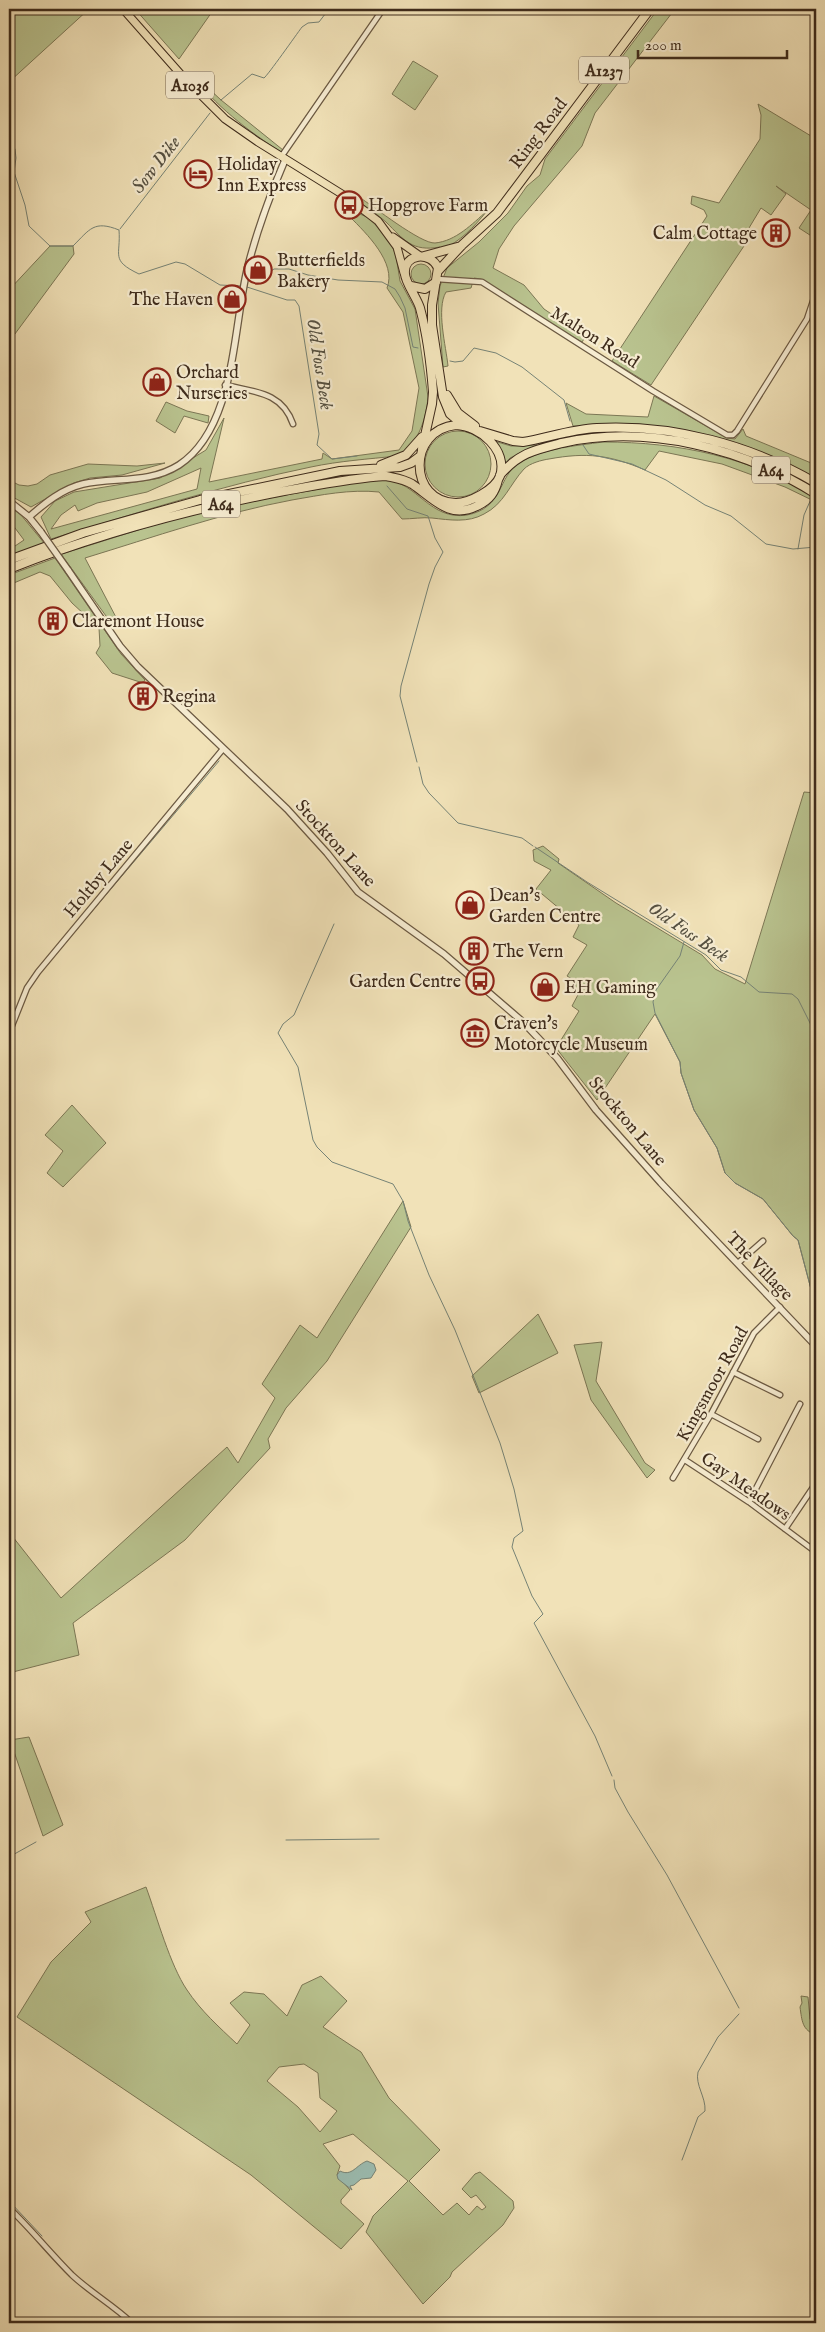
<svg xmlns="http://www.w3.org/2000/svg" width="825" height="2332" font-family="'IM FELL English',serif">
<rect width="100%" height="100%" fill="#f1e2b8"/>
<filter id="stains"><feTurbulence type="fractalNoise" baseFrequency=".004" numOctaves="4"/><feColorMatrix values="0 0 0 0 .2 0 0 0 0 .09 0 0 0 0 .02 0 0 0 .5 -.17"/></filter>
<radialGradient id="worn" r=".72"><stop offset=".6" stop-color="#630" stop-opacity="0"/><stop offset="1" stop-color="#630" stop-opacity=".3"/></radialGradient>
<!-- green -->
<path fill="#b9c38f" stroke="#7c7755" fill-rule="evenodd" d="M9,9H89L9,82Z
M135,9H214L179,59Z
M658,9H675L595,113L582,146L514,226L499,249L493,268L524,285L544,309L578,332L584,339L582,342C548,323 515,299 481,279L474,278L471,288L446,292C436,309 446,346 448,366L443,367L438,303L440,286L447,268L479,242L508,213L527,186L540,175L545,159Z
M413,61L438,76L415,110L392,94Z
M192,73L221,100L283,150L281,152C251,133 212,104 192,73Z
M758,104L816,139V239L799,228L811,210L776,186L786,194L771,215L761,208L746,233L744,246L651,385L612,361L707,216L704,210L691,204L692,196L719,203L760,139L761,115Z
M351,196L359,197C373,206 421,244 435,243C456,241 472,224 487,211C473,228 461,241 441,250L440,247C412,252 404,240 386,222C376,213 363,205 351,196Z
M355,212L367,217L378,227L392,245L396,256L400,281L415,309L428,397C426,420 418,445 397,456C369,459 339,461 311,467C223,485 137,513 51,539L41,517L55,501L74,492L160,478L206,450L224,418L209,482L322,459L323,453L332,459L399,450L412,431L419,388L403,312L387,288C397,263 366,233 350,217ZM201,468L197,489L51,529L61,515L75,505L78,511L97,503L147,492Z
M50,246H73L74,254L9,342V290Z
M411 274a10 10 0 1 1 20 0a10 10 0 1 1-20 0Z
M654,396L727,438L735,439L743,429L746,436L816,465V479L783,462L713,437L671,428L638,424L573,426L566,403L586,414L648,417Z
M166,402L187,411L209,416L208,423L184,416L175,433L156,421Z
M425 464a33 33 0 1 1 66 0a33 33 0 1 1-66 0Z
M494,441L511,446L537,445L510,458L503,466Z
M603,442C679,442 751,457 816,498V502L785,487L722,464L659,451L645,470C610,455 587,452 549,459C542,460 530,463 524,469C510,484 504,504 484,514C468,523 450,520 432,518C423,517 412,519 402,519L379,492C350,489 321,495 292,500C222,513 154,537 85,558L119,623L114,627L61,554C105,541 150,525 195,514C234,504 275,497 314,490C336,486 364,478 386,480C417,482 430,521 467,515C504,508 498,476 519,463C543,448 575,446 603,442Z
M165,463L122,475L90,478L74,483L31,507L9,495V480L19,485L28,486L37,484L50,475L88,464L137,466Z
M9,506L21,515L45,544L9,558V550L24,540L12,524L9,528Z
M55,558L121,654L145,680L143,683L112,673L96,653L100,646L99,628L72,603L50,576L40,572L9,585V575Z
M804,792L816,793V1308L798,1240L793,1236L763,1199L735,1183L725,1173L717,1148L694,1110L681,1073L680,1062L655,1014L597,1100L556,1048L579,1011L572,1006L580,991L574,988L577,982L567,976L587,945L573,937L579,925L536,889L551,870L534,861L533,850L543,846L559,859L558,863L616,903L702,955L715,969L745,984Z
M72,1105L106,1143L63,1187L47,1173L63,1151L45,1135Z
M403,1201L411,1227L327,1361L286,1408L268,1439L270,1448L185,1540L73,1623L79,1655L9,1673V1532L61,1598L227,1447L238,1463L275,1398L262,1384L300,1325L317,1338Z
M538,1314L558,1353L479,1393L472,1376Z
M602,1342L596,1381L645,1463L655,1470L647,1478L591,1400L574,1345Z
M29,1737L63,1825L43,1836L10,1740Z
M146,1887C157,1917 170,1965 187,1990C201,2011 219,2027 237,2044L250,2025L230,2003L244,1992L264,1994L287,2016L302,1985L321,1976L347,2001L323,2027L361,2052L389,2098L440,2150L409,2181L443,2215L457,2203L469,2215L477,2206L482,2210L486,2207L476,2195L471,2198L462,2189L475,2174L480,2172L513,2201L514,2208L503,2225L452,2272L450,2277L423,2304L366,2232L373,2216L408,2181L353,2134L323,2144L340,2166L337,2175L350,2190L341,2200V2203L364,2224L341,2249L251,2175L17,2017L51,1962L91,1922L85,1912ZM304,2064L318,2073L320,2098L337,2111L320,2132L298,2107L267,2081L279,2067Z
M801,1996L808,1997L810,2019L816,2028V2035C802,2030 802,2021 800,2007L802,2003Z"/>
<!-- water -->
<path fill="#9bbdb2" stroke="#768376" d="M367,2161L374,2164L376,2170L371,2178L361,2179L354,2185L350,2186L352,2190L338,2179L337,2175L340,2171C352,2177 356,2165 367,2161Z"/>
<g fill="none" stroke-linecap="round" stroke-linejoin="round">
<!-- stream -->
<path stroke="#768376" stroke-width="1" d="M221,100L252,74L264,78C268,75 296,35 302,27L308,23L319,22L329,9
M9,141L15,149L16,158L14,172L25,205L29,226L50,246H73C90,229 94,220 119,230C121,256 110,260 139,274L176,262L185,264L220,285L241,286
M120,229L210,113
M268,273L274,269H289L308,275L338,280L382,282L395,289L400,297L405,308L413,347L418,348
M247,287L287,300H295L299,306L319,434L317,445L332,459L357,456
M450,361L455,362L463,361L474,348L496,353L522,367L564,400L570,421
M583,445L589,454L632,464L666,480L705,505L731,516L766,544L793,549L816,547
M387,486L407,509L428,516L435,538L443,552L435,567L429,584L401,686L400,696L417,762
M798,549L804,515L811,499
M419,767L423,784L429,793L458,823L522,838L533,846
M535,847L587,882L706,955L721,970L741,977L759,992L792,994L798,999L816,1035
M334,924L294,1015L283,1024L278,1033L298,1067L313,1140L317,1147L332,1162L393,1184L403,1201L408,1221L429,1275L455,1330L500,1443L514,1489L523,1531L514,1538L512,1547L532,1596L543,1614L534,1623L595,1736L612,1776
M684,942L680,956L656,990L653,1002L655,1013L680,1062L681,1073L694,1110L717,1148L725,1173L735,1183L763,1199L793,1236L798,1240L816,1308
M61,948L219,761
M614,1780L615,1788L628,1812L667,1875L739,2008
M286,1840L379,1839
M9,1857L36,1842
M682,2160L698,2117L705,2111C706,2097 695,2085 698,2072L718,2037L739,2014
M9,2201L42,2236"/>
<!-- minor casing -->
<g stroke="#6b5942" stroke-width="7">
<path id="minor" d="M281,157L383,9
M437,279L482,282L653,391L727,435H733L737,431L807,319L816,292
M225,385C255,392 282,392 293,424
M9,1033L27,988L38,972L223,749
M738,1263L763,1241
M733,1372L780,1395
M711,1414L758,1439
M685,1460L749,1502L816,1552
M673,1478L711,1414L754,1333L780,1307
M749,1502L800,1404
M785,1529L816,1483
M9,2208C31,2229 50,2253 72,2275C90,2292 113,2305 132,2323"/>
</g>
<!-- tertiary casing -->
<g stroke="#6b5942" stroke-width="8">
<path id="tertiary" d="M9,501L29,517L41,532
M29,517C45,503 62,489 83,484C115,477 149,484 179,465C235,428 233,330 247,270C256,233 270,195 285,160
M68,570L120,646L138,667L287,809L327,853L358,892L444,954L523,1022L557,1058L596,1110L661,1183L816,1346"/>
</g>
<!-- primary casing -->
<g stroke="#3e2b1b" stroke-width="9">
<path id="primary" d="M123,9L184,78L225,119L258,142L345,196L378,221L397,247L404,273
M393,237L420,256"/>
</g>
<!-- trunk casing -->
<g stroke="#3e2b1b" stroke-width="10">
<path id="trunk" d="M424,256L461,246
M438,271L462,245L497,213L650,9
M411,286L425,289L436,282
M447,395L458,413L475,426
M456,425C480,426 508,450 500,476C495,490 469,503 456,503C408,502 407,430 456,425Z
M480,431L513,441L523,442C547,438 572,429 597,428C673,424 751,445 816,483
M422,449L432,404L433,392C431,365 427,334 420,308C417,298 405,282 405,274C403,253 431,251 438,268L432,305V325L443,397L450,414L463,425
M381,465L406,455L422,437
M500,475C519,453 534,450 562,443C647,424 743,448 816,494
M9,560L83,533L200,500L340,471L400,467L411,463L419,457
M9,569C97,534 191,509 284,491C318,485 352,478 386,476C395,478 404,479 412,484C433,498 449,520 477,506C490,500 495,492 498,480"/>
</g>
<!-- minor -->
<use href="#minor" stroke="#f6ecd1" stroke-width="4.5"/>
<!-- tertiary -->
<use href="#tertiary" stroke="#f6ecd1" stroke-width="5.5"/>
<!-- primary -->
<use href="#primary" stroke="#f1e2b8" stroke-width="7"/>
<!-- trunk -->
<use href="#trunk" stroke="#f1e2b8" stroke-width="8"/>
<!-- tertiary-bridge casing -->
<g stroke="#6b5942" stroke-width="8" stroke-linecap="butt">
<path id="tertiary-bridge" d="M41,532L68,570"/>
</g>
<!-- tertiary-bridge -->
<use href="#tertiary-bridge" stroke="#f6ecd1" stroke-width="5.5"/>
</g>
<!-- icons -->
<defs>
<g id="hotel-ring" transform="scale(1.4375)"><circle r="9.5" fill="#f6ecd1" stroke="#8f2418" stroke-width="1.5"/><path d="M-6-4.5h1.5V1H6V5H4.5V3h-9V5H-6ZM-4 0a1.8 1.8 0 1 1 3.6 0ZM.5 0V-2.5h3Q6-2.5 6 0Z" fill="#8f2418"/></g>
<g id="bus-ring" transform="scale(1.4375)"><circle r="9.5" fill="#f6ecd1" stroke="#8f2418" stroke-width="1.5"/><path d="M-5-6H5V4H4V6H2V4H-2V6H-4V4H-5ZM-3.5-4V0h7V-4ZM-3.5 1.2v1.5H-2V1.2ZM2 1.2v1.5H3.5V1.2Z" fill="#8f2418"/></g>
<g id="building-ring" transform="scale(1.4375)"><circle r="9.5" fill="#f6ecd1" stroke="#8f2418" stroke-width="1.5"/><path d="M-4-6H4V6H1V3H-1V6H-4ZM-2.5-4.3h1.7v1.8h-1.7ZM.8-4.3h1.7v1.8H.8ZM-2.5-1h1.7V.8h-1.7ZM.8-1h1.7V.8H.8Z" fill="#8f2418"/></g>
<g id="shop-ring" transform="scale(1.4375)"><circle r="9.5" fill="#f6ecd1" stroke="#8f2418" stroke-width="1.5"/><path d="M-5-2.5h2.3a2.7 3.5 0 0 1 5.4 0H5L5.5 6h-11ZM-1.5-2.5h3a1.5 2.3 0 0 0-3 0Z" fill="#8f2418"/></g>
<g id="museum-ring" transform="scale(1.4375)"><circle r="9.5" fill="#f6ecd1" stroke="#8f2418" stroke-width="1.5"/><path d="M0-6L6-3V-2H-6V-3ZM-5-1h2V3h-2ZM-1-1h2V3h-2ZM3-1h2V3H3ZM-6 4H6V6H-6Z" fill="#8f2418"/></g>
</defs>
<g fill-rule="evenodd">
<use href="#hotel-ring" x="198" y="174"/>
<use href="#bus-ring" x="349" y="205"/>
<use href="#building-ring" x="776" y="233"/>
<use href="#shop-ring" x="258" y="270"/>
<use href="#shop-ring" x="232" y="299"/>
<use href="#shop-ring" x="157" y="382"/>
<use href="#building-ring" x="53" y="621"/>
<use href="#building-ring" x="143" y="696"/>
<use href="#shop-ring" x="470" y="905"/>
<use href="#building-ring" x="474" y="951"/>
<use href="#bus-ring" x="480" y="981"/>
<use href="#shop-ring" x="545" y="987"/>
<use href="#museum-ring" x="475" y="1033"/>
</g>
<g text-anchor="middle" stroke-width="4.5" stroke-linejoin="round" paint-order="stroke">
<!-- shield labels -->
<g fill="#f6ecd1" stroke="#756552" stroke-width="1">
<rect x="579" y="56.5" width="50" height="27" rx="4"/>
<rect x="166" y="71.5" width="48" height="27" rx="4"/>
<rect x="752" y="456.5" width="38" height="27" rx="4"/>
<rect x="202" y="490.5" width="38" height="27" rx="4"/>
</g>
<g font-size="16" font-weight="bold" fill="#3e2b1b">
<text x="604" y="76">A1237</text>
<text x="190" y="91">A1036</text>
<text x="771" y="476">A64</text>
<text x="221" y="510">A64</text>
</g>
<!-- street labels -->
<g font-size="18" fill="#3e2b1b" stroke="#f6ecd1">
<text transform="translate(538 133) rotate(-53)" y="6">Ring Road</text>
<text transform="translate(595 337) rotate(32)" y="6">Malton Road</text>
<text transform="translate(336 843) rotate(48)" y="6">Stockton Lane</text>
<text transform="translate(98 878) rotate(-50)" y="6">Holtby Lane</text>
<text transform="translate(628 1121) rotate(50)" y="6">Stockton Lane</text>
<text transform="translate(760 1266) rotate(46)" y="6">The Village</text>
<text transform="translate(712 1384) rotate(-61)" y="6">Kingsmoor Road</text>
<text transform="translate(746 1486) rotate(35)" y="6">Gay Meadows</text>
</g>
<!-- poi labels -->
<g font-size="18" fill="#3e2b1b" stroke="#f6ecd1" text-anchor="start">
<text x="217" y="170">Holiday<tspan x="217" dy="21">Inn Express</tspan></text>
<text x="368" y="211">Hopgrove Farm</text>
<text x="757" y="239" text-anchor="end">Calm Cottage</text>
<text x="277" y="266">Butterfields<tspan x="277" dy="21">Bakery</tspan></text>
<text x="213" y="305" text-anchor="end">The Haven</text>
<text x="176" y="378">Orchard<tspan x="176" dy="21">Nurseries</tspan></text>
<text x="72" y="627">Claremont House</text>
<text x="162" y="702">Regina</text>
<text x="489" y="901">Dean's<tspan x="489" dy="21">Garden Centre</tspan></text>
<text x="493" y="957">The Vern</text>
<text x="461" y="987" text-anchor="end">Garden Centre</text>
<text x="564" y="993">EH Gaming</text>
<text x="494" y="1029">Craven's<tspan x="494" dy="21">Motorcycle Museum</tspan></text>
</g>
<!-- water labels -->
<g font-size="19" font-style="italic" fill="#555041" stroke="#f6ecd1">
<text transform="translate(155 164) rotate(-52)" y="7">Sow Dike</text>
<text transform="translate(321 364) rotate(81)" y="7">Old Foss Beck</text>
<text transform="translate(689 931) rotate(34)" y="7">Old Foss Beck</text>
</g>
</g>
<!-- margin -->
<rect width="825" height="2332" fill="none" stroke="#f1e2b8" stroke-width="30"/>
<rect x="10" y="10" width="805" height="2312" fill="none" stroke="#3e2b1b" stroke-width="2.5"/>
<rect x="15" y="15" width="795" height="2302" fill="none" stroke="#3e2b1b"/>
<!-- scale -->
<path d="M638 50v8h149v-8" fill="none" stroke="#3e2b1b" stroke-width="2.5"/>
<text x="645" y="50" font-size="15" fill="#3e2b1b" stroke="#f6ecd1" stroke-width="4" paint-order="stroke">200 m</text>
<rect width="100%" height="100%" filter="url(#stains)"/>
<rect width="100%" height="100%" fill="url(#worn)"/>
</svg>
